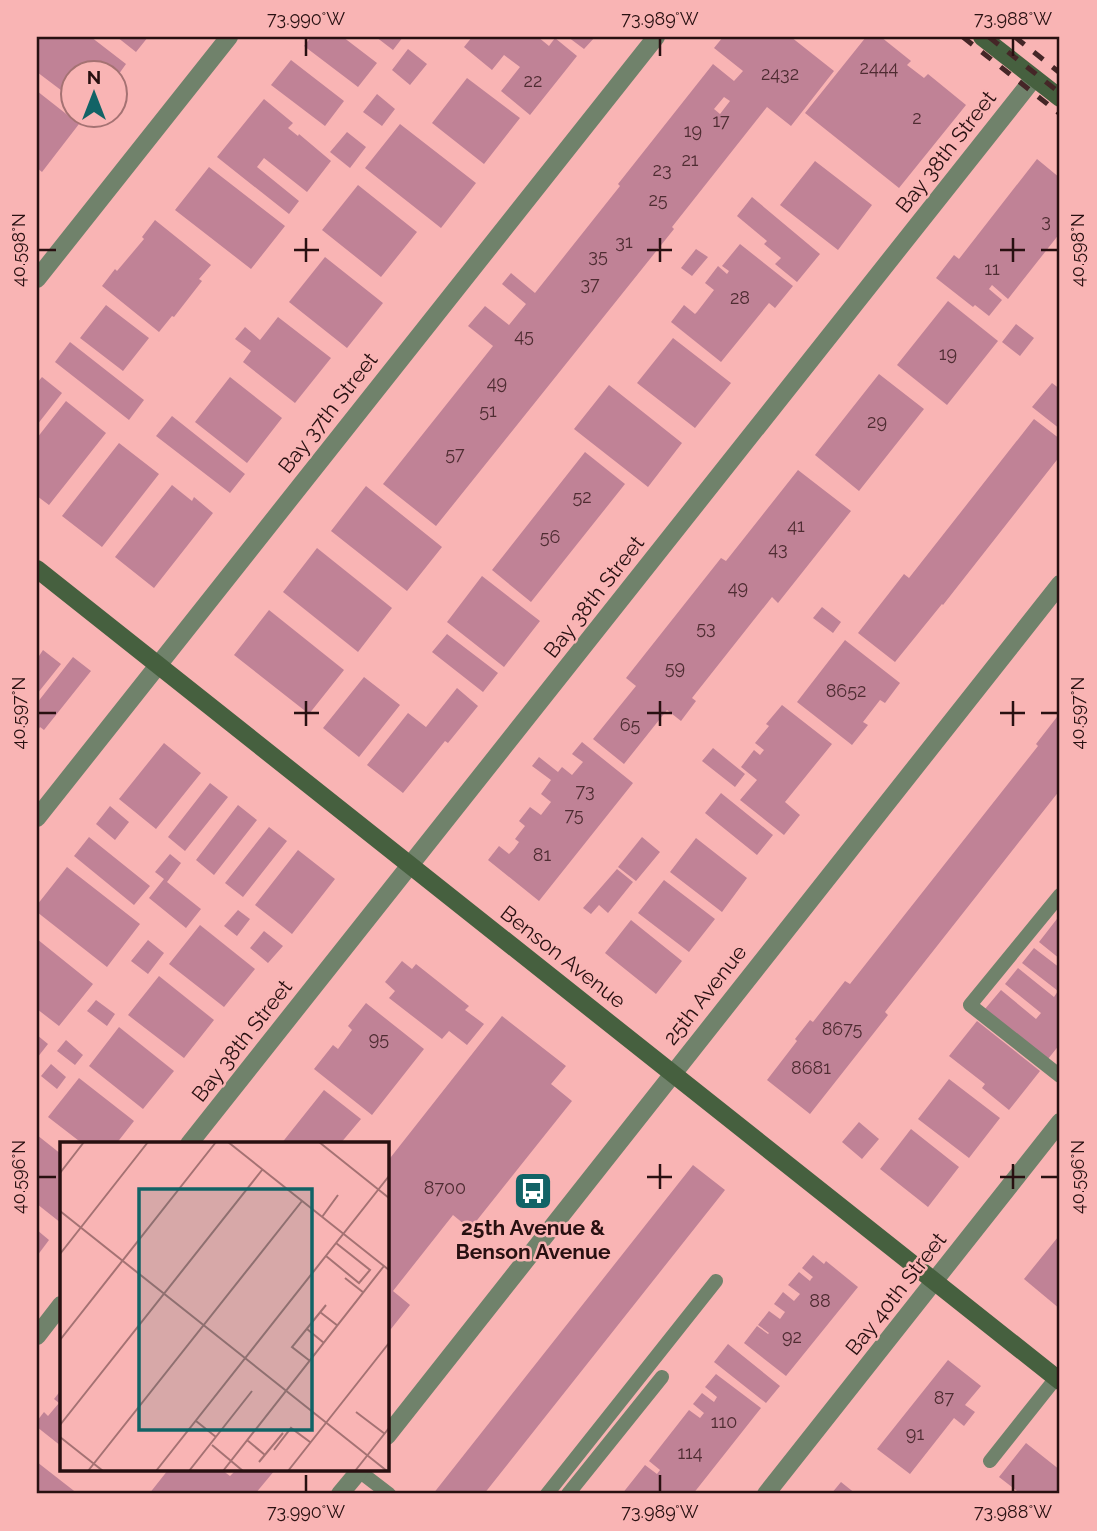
<svg xmlns="http://www.w3.org/2000/svg" width="1097" height="1531" font-family="Raleway,sans-serif">
<rect width="100%" height="100%" fill="#f9b4b4"/>
<!-- building -->
<path fill="#c08296" fill-rule="evenodd" d="M37,37H91L126,64L116,78V74H74V100L37,72Z
M117,37H148L136,52Z
M311,37H343L377,63L358,87L304,46Z
M376,37H403L393,50Z
M472,37H538L549,46L555,38L577,56L530,115L501,91L520,67L504,55L492,70L464,47Z
M568,37H595L584,49Z
M723,37H791L834,71L791,126L767,107L672,227L674,229L436,526L383,484L493,346L468,326L485,306L509,325L526,304L502,284L511,273L535,293L620,186L618,184L713,64L734,81L743,71L714,48ZM724,97L730,101L720,114L714,109Z
M866,37H881L911,61L907,65L924,78L928,74L966,105L899,188L805,113Z
M408,49L427,64L410,85L392,70Z
M291,60L344,101L325,126L271,85Z
M467,78L520,118L484,164L432,123Z
M37,91L79,124L42,172L37,168Z
M377,94L395,109L382,126L363,112Z
M264,99L293,123L288,128L298,136L299,134L331,161L307,192L264,158L257,167L299,201L289,214L217,157Z
M400,124L476,183L441,228L365,168Z
M347,132L366,147L350,168L330,152Z
M1037,159L1060,178V233L1008,299L992,285L989,289L1002,300L989,316L975,305L973,307L936,278L954,255L959,259Z
M815,161L872,205L838,250L780,205Z
M209,167L285,226L251,269L175,210Z
M358,185L417,232L381,277L322,230Z
M752,197L820,254L797,282L775,264L781,258L764,244L767,241L737,216Z
M155,220L211,265L199,279L202,281L174,317L172,316L159,332L102,286L115,269L117,271L144,239L142,237Z
M740,244L793,286L775,308L769,303L721,362L671,322L684,305L695,314L697,312L714,290L705,283L718,266L727,274L729,271L722,266Z
M696,249L708,257L692,276L681,268Z
M325,257L383,303L347,348L289,302Z
M948,301L998,341L947,405L897,365Z
M106,305L149,338L123,371L80,338Z
M278,317L331,358L295,403L243,362L251,351L235,339L245,327L260,340Z
M1016,324L1034,338L1020,356L1002,342Z
M673,338L731,383L695,428L637,383Z
M70,342L144,400L129,420L55,362Z
M879,374L924,409L859,491L815,455Z
M42,377L62,393L37,425V383Z
M230,377L282,418L247,463L195,422Z
M1052,383L1060,389V429L1032,407Z
M609,385L682,443L648,487L574,429Z
M66,401L106,433L49,505L37,496V438Z
M172,416L245,474L230,493L156,436Z
M1034,419L1060,439V456L943,605L942,604L895,662L858,633L904,574L909,578Z
M119,443L159,474L102,547L62,516Z
M585,452L625,484L531,602L492,570Z
M798,470L851,511L778,603L772,597L692,698L696,701L681,721L667,710L624,764L593,739L636,686L626,678L721,558L726,561Z
M172,485L192,501L194,497L213,513L154,588L115,557Z
M366,486L442,547L407,591L331,531Z
M317,548L392,608L358,652L283,592Z
M482,576L540,621L504,667L447,622Z
M822,607L841,622L833,633L813,618Z
M269,610L344,670L309,714L234,655Z
M447,634L498,673L483,692L432,652Z
M845,640L900,683L885,703L880,700L863,722L868,725L852,745L797,702Z
M43,650L61,664L37,694V659Z
M73,657L91,671L44,730L40,727L37,732V703Z
M364,677L400,705L359,757L323,728Z
M457,688L478,706L448,743L445,741L403,793L367,765L408,713L426,727Z
M782,705L832,744L785,802L800,815L784,835L740,800L757,780L741,767L754,750L760,755L764,750L755,743L769,726L766,724Z
M1060,713V790L885,1012L888,1015L810,1114L767,1080L797,1041L795,1039L810,1020L813,1022L845,981L850,984L1038,746L1036,744Z
M582,742L633,783L539,901L488,860L499,846L509,854L514,849L519,842L515,839L525,826L519,821L530,807L541,815L551,802L541,794L551,780L532,766L539,757L558,772L562,767L572,775L583,762L572,754Z
M164,743L201,773L156,829L119,799Z
M713,748L745,774L735,787L702,761Z
M210,783L228,797L185,851L168,837Z
M721,793L773,835L757,855L705,813Z
M238,805L257,820L214,875L196,860Z
M110,806L129,822L115,840L96,824Z
M269,827L287,841L243,897L225,883Z
M89,837L150,886L134,905L74,856Z
M642,837L660,852L636,881L618,867Z
M696,838L747,878L722,912L670,872Z
M298,850L335,879L292,934L255,905Z
M170,854L181,863L167,882L201,909L186,928L149,898L164,879L155,872Z
M67,867L140,924L107,967L37,912V905Z
M617,869L633,882L608,913L599,905L591,914L583,908Z
M664,880L715,919L689,952L638,913Z
M238,910L250,919L237,936L224,926Z
M1060,915V959L1039,942Z
M631,920L682,961L656,994L605,953Z
M200,925L255,969L224,1007L169,964Z
M264,931L283,946L268,963L250,948Z
M37,939L93,984L59,1026L37,1009Z
M148,940L164,953L148,974L131,961Z
M1034,948L1060,968V1044L1048,1059L985,1009L1001,990L1036,1019L1041,1013L1005,984L1018,968L1054,997L1058,991L1022,963Z
M402,961L412,969L416,964L469,1006L465,1010L484,1024L467,1045L449,1031L442,1039L389,998L395,991L385,982Z
M159,976L214,1020L184,1058L128,1015Z
M96,1000L115,1014L107,1026L87,1011Z
M366,1003L424,1049L372,1115L314,1069L333,1045L338,1049L352,1030L348,1026Z
M502,1016L566,1066L551,1084L572,1101L470,1229L453,1215L393,1291L410,1305L387,1334V1162Z
M977,1021L1040,1071L1009,1110L982,1088L985,1084L949,1056Z
M119,1027L174,1071L143,1109L89,1066Z
M37,1035L48,1044L37,1058Z
M66,1040L83,1055L75,1065L57,1051Z
M51,1064L66,1077L57,1089L41,1076Z
M79,1078L134,1121L116,1144H83L48,1117Z
M949,1079L1000,1118L969,1158L918,1119Z
M324,1090L361,1119L340,1144H281Z
M859,1122L879,1139L862,1159L842,1142Z
M911,1129L959,1167L928,1207L880,1169Z
M37,1135L61,1154V1223L37,1204Z
M693,1165L725,1190L484,1494H433Z
M37,1230L49,1240L37,1256Z
M1058,1237L1060,1239V1309L1024,1279Z
M813,1255L824,1264L826,1261L858,1287L786,1376L744,1343L757,1326L768,1334L769,1333L758,1325L769,1311L780,1319L785,1312L774,1304L783,1292L794,1301L800,1294L788,1285L799,1272L810,1281L811,1279L813,1277L802,1268Z
M728,1344L780,1386L766,1403L714,1362Z
M948,1360L981,1386L965,1405L975,1412L964,1426L954,1418L910,1474L877,1449Z
M716,1374L761,1408L693,1494H622L645,1465L657,1474L660,1470L649,1461L689,1410L700,1418L704,1413L693,1404L702,1393L714,1402L717,1397L705,1387Z
M61,1390V1446L37,1427V1421L44,1412L48,1416L59,1403L54,1399Z
M1026,1443L1060,1470V1494H1021L999,1477Z
M37,1462L78,1494H37Z
M168,1470H222L230,1476L236,1470H275L255,1494H149Z
M841,1482L856,1494H831Z"/>
<g fill="none" stroke-linecap="round" stroke-linejoin="round">
<!-- lane -->
<path stroke="#70826b" stroke-width="14" d="M1060,895L970,1005L1060,1076
M990,1461L1056,1378
M359,1471L389,1494
M547,1494L716,1281
M568,1494L662,1377"/>
<!-- street -->
<path stroke="#70826b" stroke-width="18" d="M37,279L229,37
M37,818L656,37
M189,1144L1034,78
M37,1336L61,1305
M387,1436L1060,584
M340,1494L360,1470
M766,1494L1060,1122"/>
<!-- secondary -->
<path stroke="#46603f" stroke-width="18" d="M982,37L1060,98
M37,569L1060,1381"/>
<!-- rail -->
<path stroke="#452627" stroke-width="5" stroke-dasharray="12 12" stroke-linecap="butt" d="M963,37L1060,114
M989,37L1060,93
M1015,37L1060,73"/>
</g>
<!-- ticks -->
<path fill="none" stroke="#281011" stroke-width="2.5" d="M306,38V56M660,38V56M1013,38V56M306,238V262M660,238V262M1013,238V262M38,250H56M294,250H319M647,250H672M1000,250H1025M1041,250H1058M306,701V726M660,701V726M1013,701V726M38,713H56M294,713H319M647,713H672M1000,713H1025M1041,713H1058M660,1164V1189M1013,1164V1189M38,1177H56M647,1177H672M1000,1177H1025M1041,1177H1058M306,1475V1492M660,1475V1492M1013,1475V1492"/>
<!-- icons -->
<defs>
<g id="bus-square" transform="scale(2.0125)"><rect x="-9" y="-9" width="18" height="18" rx="4" fill="#126366" stroke="#f9b4b4"/><path d="M-5-6H5V4H4V6H2V4H-2V6H-4V4H-5ZM-3.5-4V0h7V-4ZM-3.5 1.2v1.5H-2V1.2ZM2 1.2v1.5H3.5V1.2Z" fill="#fff"/></g>
</defs>
<g fill-rule="evenodd">
<use href="#bus-square" x="533" y="1191"/>
</g>
<g text-anchor="middle" stroke-width="5" stroke-linejoin="round" paint-order="stroke">
<!-- number labels -->
<g font-size="18" fill="#4e2c32">
<text x="879" y="74">2444</text>
<text x="780" y="80">2432</text>
<text x="533" y="87">22</text>
<text x="917" y="124">2</text>
<text x="721" y="127">17</text>
<text x="693" y="137">19</text>
<text x="690" y="166">21</text>
<text x="662" y="176">23</text>
<text x="658" y="206">25</text>
<text x="1046" y="227">3</text>
<text x="624" y="248">31</text>
<text x="598" y="262">35</text>
<text x="992" y="275">11</text>
<text x="590" y="290">37</text>
<text x="740" y="304">28</text>
<text x="524" y="342">45</text>
<text x="948" y="360">19</text>
<text x="497" y="389">49</text>
<text x="488" y="417">51</text>
<text x="877" y="428">29</text>
<text x="455" y="460">57</text>
<text x="582" y="503">52</text>
<text x="796" y="532">41</text>
<text x="550" y="543">56</text>
<text x="778" y="555">43</text>
<text x="738" y="594">49</text>
<text x="706" y="634">53</text>
<text x="675" y="674">59</text>
<text x="846" y="697">8652</text>
<text x="630" y="731">65</text>
<text x="585" y="797">73</text>
<text x="574" y="821">75</text>
<text x="542" y="861">81</text>
<text x="842" y="1035">8675</text>
<text x="379" y="1045">95</text>
<text x="811" y="1074">8681</text>
<text x="445" y="1194">8700</text>
<text x="820" y="1307">88</text>
<text x="792" y="1343">92</text>
<text x="944" y="1404">87</text>
<text x="724" y="1428">110</text>
<text x="915" y="1440">91</text>
<text x="690" y="1459">114</text>
</g>
<!-- street labels -->
<g font-size="21" fill="#281011" stroke="#f9b4b4">
<text transform="translate(946 152) rotate(-52)" y="7">Bay 38th Street</text>
<text transform="translate(328 413) rotate(-52)" y="7">Bay 37th Street</text>
<text transform="translate(594 597) rotate(-52)" y="7">Bay 38th Street</text>
<text transform="translate(563 957) rotate(38)" y="7">Benson Avenue</text>
<text transform="translate(705 995) rotate(-52)" y="7">25th Avenue</text>
<text transform="translate(242 1041) rotate(-52)" y="7">Bay 38th Street</text>
<text transform="translate(896 1294) rotate(-52)" y="7">Bay 40th Street</text>
</g>
<!-- poi labels -->
<g font-size="21" font-weight="bold" fill="#281011" stroke="#f9b4b4">
<text x="533" y="1235">25th Avenue &amp;<tspan x="533" dy="24">Benson Avenue</tspan></text>
</g>
</g>
<!-- overview -->
<g transform="translate(60 1142)">
<rect width="329" height="329" fill="#f9b4b4"/>
<path fill="none" stroke="#a57273" stroke-width="2" d="M168,0L329,128M259,0L329,56M0,31L24,0M0,69L327,329M262,75L278,53M0,112L88,0M266,114L299,141L310,128L276,101M285,136L304,151M260,170L278,184M247,187L264,201M0,198L156,0M250,219L232,205L266,163M296,270L325,292M136,279L156,295M0,283L202,28M0,295L43,329M187,298L205,313M152,303L183,329M214,308L231,286L250,300M199,320L223,291M28,329L242,59M96,329L329,34M129,329L192,249M163,329L324,124M228,329L329,201M295,329L329,286"/>
<path fill="#126366" fill-opacity="0.15" stroke="#126366" stroke-width="3.5" d="M79,47H252V288H79Z"/>
<rect width="329" height="329" fill="none" stroke="#281011" stroke-width="3.5"/>
</g>
<!-- border -->
<rect width="1097" height="1531" fill="none" stroke="#f9b4b4" stroke-width="77"/>
<!-- north arrow -->
<g transform="translate(94 94)"><circle r="33" fill="#f9b4b4" stroke="#a57273" stroke-width="2"/>
<path d="M0-5L12 26L0 18L-12 26Z" fill="#126366"/>
<text y="-10" font-size="19" font-weight="bold" text-anchor="middle" fill="#281011">N</text>
</g>
<rect x="38" y="38" width="1020" height="1454" fill="none" stroke="#281011" stroke-width="2.5"/>
<g font-size="18" text-anchor="middle" fill="#281011">
<text x="306" y="25">73.990°W</text>
<text x="660" y="25">73.989°W</text>
<text x="1013" y="25">73.988°W</text>
<text transform="translate(19 250) rotate(-90)" y="6">40.598°N</text>
<text transform="translate(1078 250) rotate(-90)" y="6">40.598°N</text>
<text transform="translate(19 713) rotate(-90)" y="6">40.597°N</text>
<text transform="translate(1078 713) rotate(-90)" y="6">40.597°N</text>
<text transform="translate(19 1177) rotate(-90)" y="6">40.596°N</text>
<text transform="translate(1078 1177) rotate(-90)" y="6">40.596°N</text>
<text x="306" y="1518">73.990°W</text>
<text x="660" y="1518">73.989°W</text>
<text x="1013" y="1518">73.988°W</text>
</g>
</svg>
